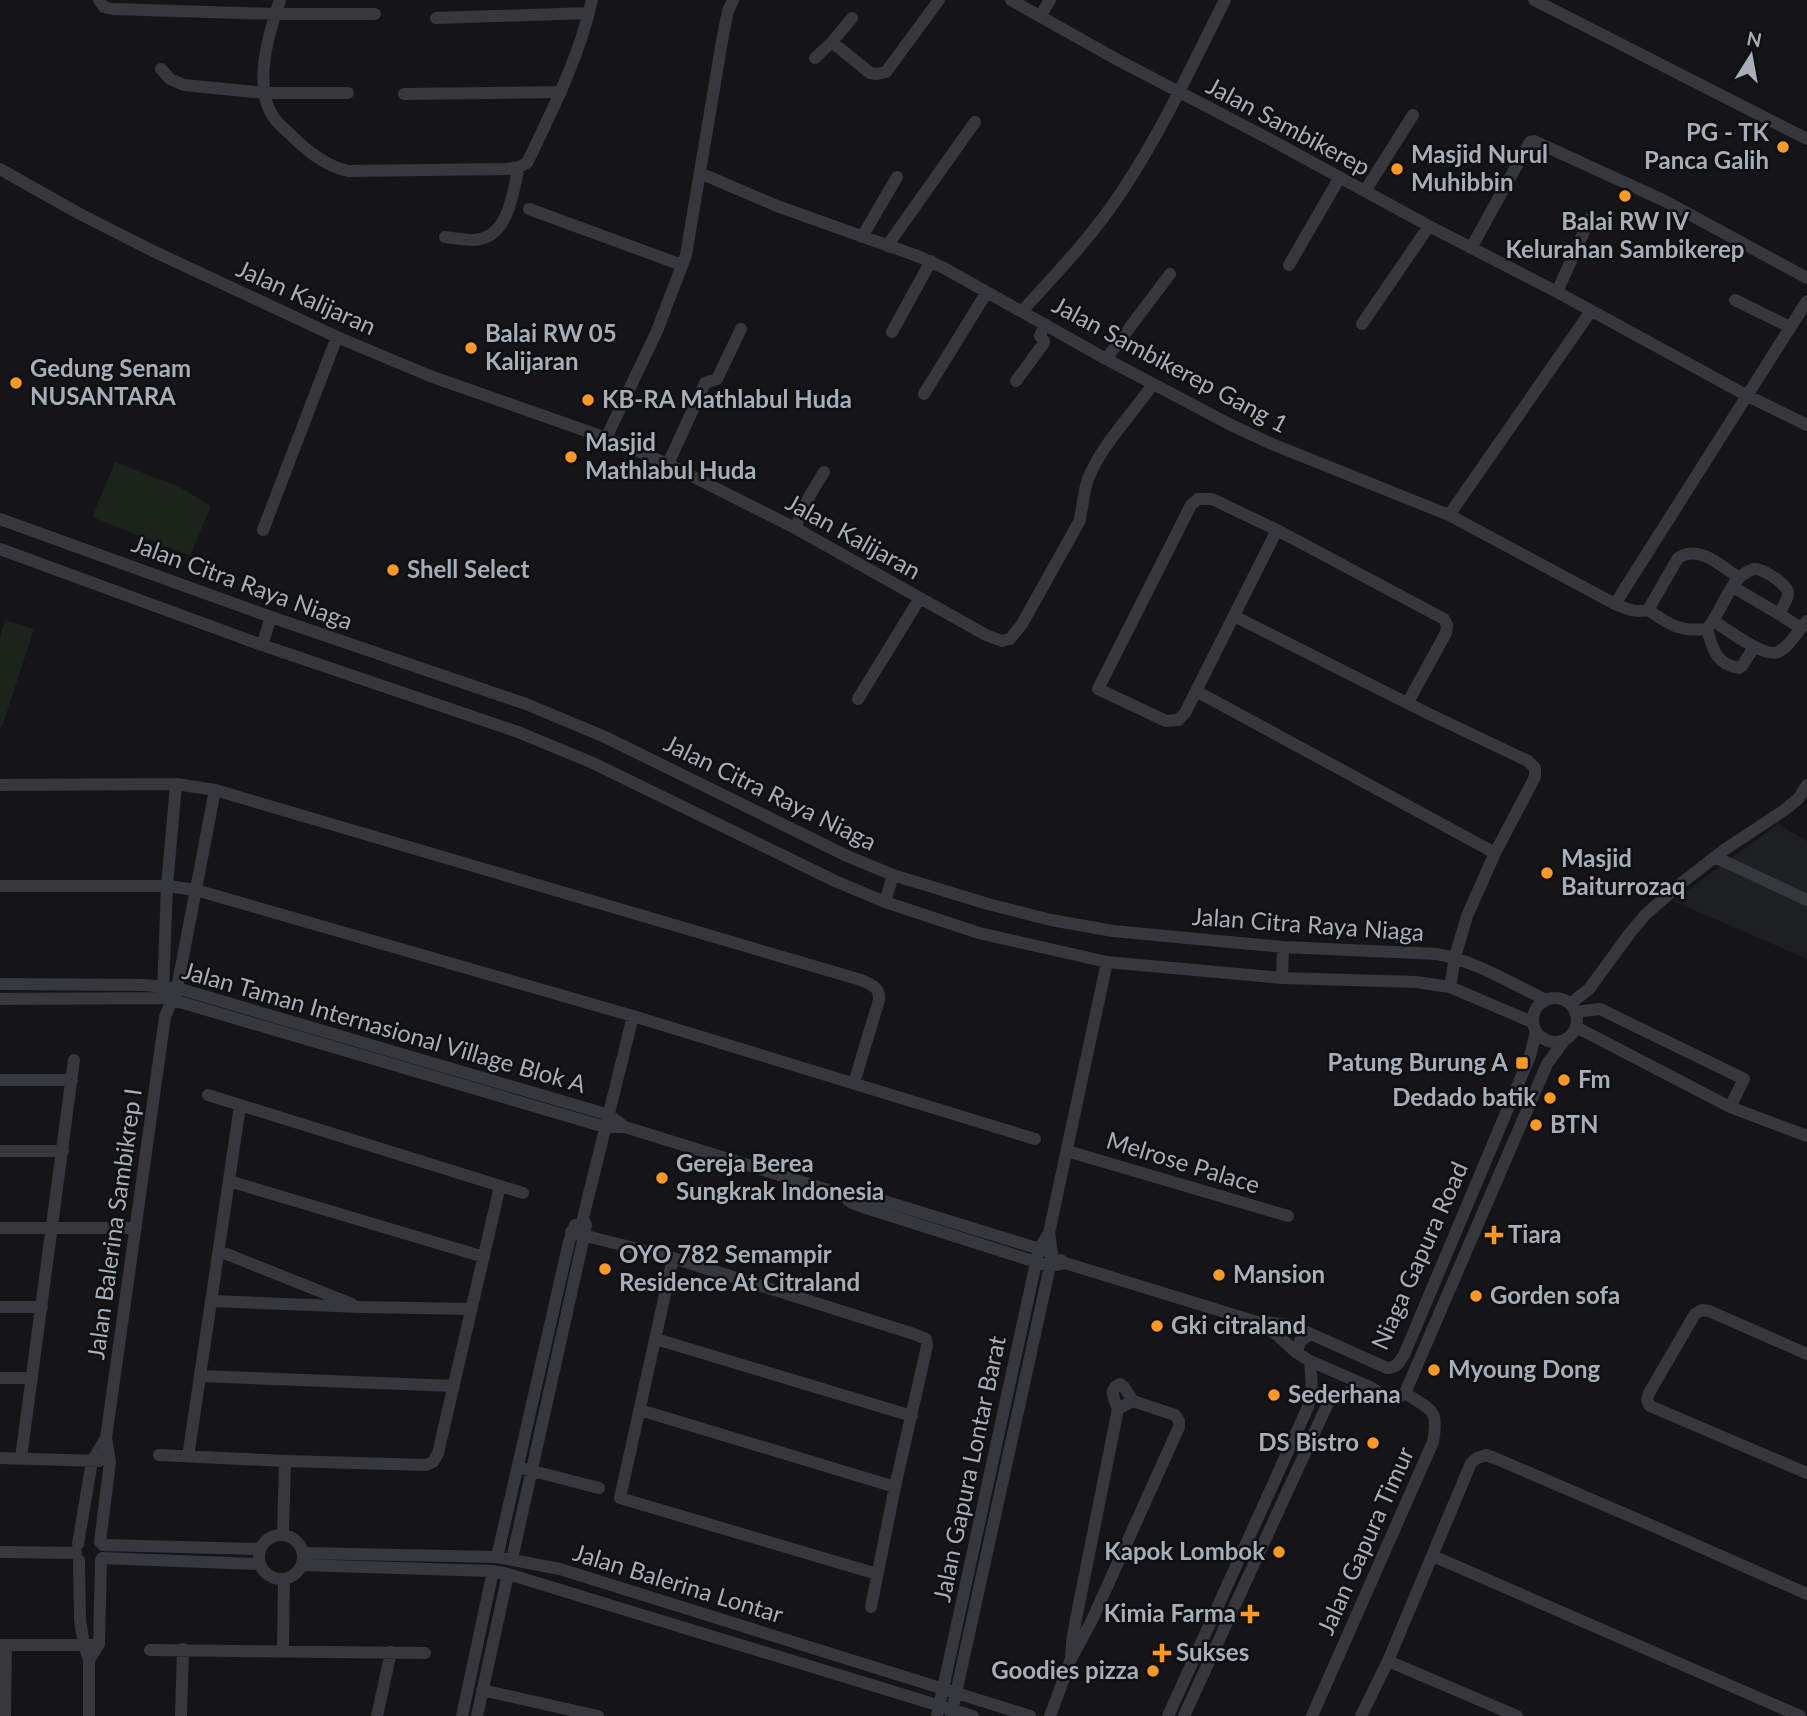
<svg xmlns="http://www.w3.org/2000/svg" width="1807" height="1716" font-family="Lato,sans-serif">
<rect width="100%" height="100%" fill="#151517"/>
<!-- built -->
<path fill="#1e1f22" d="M1778,824L1807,841V959L1673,901Z"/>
<!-- green -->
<path fill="#1b231b" d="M115,462L179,487L211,506L190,556L92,517Z
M5,620L34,629L2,727H0V637Z"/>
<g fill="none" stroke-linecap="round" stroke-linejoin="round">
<!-- minor -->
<path stroke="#36383d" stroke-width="12" d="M99,0L104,7L113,9L275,14H375
M280,0C269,32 252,87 274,118C279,125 287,131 293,137C309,153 326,166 348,171L507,169L519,167L527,163C552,111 579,58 592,0
M1011,0L1116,59L1273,141L1429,226L1557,292L1746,395L1807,425
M1534,0L1807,139
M1040,16L1050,0
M436,18L589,13
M832,42L870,73L877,74L886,72L939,0
M815,58L832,42L852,18
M161,69L170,79L184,85L265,93H348
M404,94L561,92
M0,169L78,213L153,251L337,337L430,376L606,438L668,464L795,528L986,635L1002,641L1010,639L1022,624L1079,522C1083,508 1083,493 1088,479C1102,444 1132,415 1153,384
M700,173L777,206L920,257L944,268L1106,359L1231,425L1272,444L1449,515L1615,604C1627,609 1635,613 1648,610L1678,558C1700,544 1721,566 1739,578
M1365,191L1413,115
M529,209L682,265
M445,237C454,238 464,240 473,240C509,239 512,194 519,167
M862,237L897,177
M887,246L975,122
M1471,248L1527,147L1530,142L1534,141L1665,201L1807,278
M1289,265L1340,177
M1557,292L1590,218
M1735,300L1790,327
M1022,311C1058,272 1095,233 1124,188C1163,129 1193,63 1225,0
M1362,324L1429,226
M892,332L931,261
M1106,359L1170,274
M1016,381L1044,343V341L1040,336L1045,324
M924,394L987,292
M606,438L657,331L686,255L723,35L728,11L733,0
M668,464L705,383L717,379L741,329
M1449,515L1591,311
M0,519L271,617L526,704L605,737L847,856L893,875L988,904L1051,920L1113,931L1283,947L1437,954C1476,961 1510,983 1546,1000
M795,528L810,495L824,472
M263,530L337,337
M1277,530L1185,713L1178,720L1166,721L1098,689L1191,505L1198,499H1212L1277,530L1444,619L1447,625L1446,633L1408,702
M0,549L262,645L518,732L593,763L835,881L885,902L979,933L1107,962L1282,978L1416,982L1450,987L1532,1022
M1733,587L1779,614
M1615,604L1807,301
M1648,610C1670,625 1680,632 1707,629C1720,614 1727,589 1740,577C1743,574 1750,570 1754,569C1763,568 1788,585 1788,593C1788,600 1782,608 1779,614L1801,628L1807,621
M1234,616L1427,713L1528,761L1535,768V777L1495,853L1467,916L1455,957L1450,987
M1714,621C1726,629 1764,658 1778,652C1787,648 1795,636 1801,628
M1707,629C1713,649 1715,664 1739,668L1742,666L1754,647
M262,645L271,617
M1196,691L1495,853
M858,699L920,598
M0,785L176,784L215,790L861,980C872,985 880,987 879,1000L854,1083
M1715,857L1807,900
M0,886H167L196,890L633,1016L1035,1139
M885,902L893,875
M1282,978L1283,947
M0,984L144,985L177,988L609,1115L625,1127H605L173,1000L162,998L0,999
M163,993L167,886L176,784
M1533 1020a22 22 0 1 1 44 0a22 22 0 1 1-44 0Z
M1570,1004L1589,989L1630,933L1645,915L1679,885L1724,850L1783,811L1798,799L1807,785
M1575,1012L1600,1009L1744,1079L1730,1107
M1576,1027L1730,1107L1807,1136
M0,1080H72
M208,1095L523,1193
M625,1127L841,1194L852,1203L866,1208L1036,1262L1050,1266L1065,1263
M0,1151H63
M1067,1151L1288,1216
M229,1181L484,1257
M842,1194L849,1193L871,1197L1046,1251
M0,1228H136
M571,1232L673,1258L914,1334L926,1339L927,1346L895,1487L871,1607
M219,1251L352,1304
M673,1258L620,1498L877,1574
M1061,1260L1065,1263L1257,1322
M212,1301L361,1307L472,1309
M0,1307H42
M656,1339L912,1416
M1297,1353L1277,1335L1257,1322C1278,1322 1293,1325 1311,1334
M1807,1354L1709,1311L1702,1310L1695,1314L1649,1393L1647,1400L1650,1406L1807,1473
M1310,1361L1370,1387
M200,1376L454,1386
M0,1378H32
M1118,1409C1115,1400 1107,1389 1120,1384L1124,1387L1133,1401
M640,1410L895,1487
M159,1455L285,1461L426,1465L433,1462L438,1453L500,1186
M188,1457L240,1106
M0,1458L99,1461
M21,1458L74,1060
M525,1469L599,1488
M283,1534L285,1461
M259 1557a22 22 0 1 1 44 0a22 22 0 1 1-44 0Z
M100,1542L110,1462L106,1438L165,1017L177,988L215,790
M78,1544L92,1461L106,1438
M103,1545L260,1549
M0,1552L76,1553
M303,1553L497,1557L560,1569L1030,1716
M1433,1556L1800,1716
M497,1557L569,1242L575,1225
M102,1558L259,1564
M512,1559L582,1245L586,1225L583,1218L633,1016
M79,1560L80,1620L84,1645L89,1660V1716
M302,1565L493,1571L508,1574L973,1716
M0,1645H92
M150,1650L425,1653
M283,1650L284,1579
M89,1660L99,1644L101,1560
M1388,1661L1517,1716
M482,1690L598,1716
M5,1716L6,1645
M181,1716L183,1649
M377,1716L391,1652
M462,1716L493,1571
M477,1716L508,1574
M937,1716L1039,1249L1049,1233
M951,1716L1050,1266L1052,1253L1049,1233L1107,962
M1050,1716L1071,1659L1092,1620L1179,1427V1421L1175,1415L1133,1401L1118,1409L1076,1619L1072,1642L1071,1659
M1168,1716L1308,1407C1314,1392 1311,1377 1310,1361L1297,1353L1300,1341L1311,1334L1387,1368C1397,1368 1399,1362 1404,1355L1530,1056L1536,1032
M1184,1716L1328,1403C1338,1392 1356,1392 1370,1387C1385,1396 1389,1405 1405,1393L1547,1064L1564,1041
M1312,1716L1433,1442C1439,1408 1432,1411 1405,1393
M1361,1716L1388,1661L1471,1463L1477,1458L1486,1455L1497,1459L1653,1526L1807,1594"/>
</g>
<!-- markers -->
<g fill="#ff9926" stroke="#101012" stroke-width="2.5">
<circle cx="1783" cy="147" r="7"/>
<circle cx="1397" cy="169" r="7"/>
<circle cx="1625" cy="196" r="7"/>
<circle cx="471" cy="348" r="7"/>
<circle cx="16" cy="383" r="7"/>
<circle cx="588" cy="400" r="7"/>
<circle cx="571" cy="457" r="7"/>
<circle cx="393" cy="570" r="7"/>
<circle cx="1547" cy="873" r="7"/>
<rect x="1515" y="1056" width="14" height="14" rx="3.5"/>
<circle cx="1564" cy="1080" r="7"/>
<circle cx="1550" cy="1098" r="7"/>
<circle cx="1536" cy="1125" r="7"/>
<circle cx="662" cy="1178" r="7"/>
<path d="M1490.5 1224.5h7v7h7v7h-7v7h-7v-7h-7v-7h7z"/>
<circle cx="605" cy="1269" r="7"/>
<circle cx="1219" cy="1275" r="7"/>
<circle cx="1476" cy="1296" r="7"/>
<circle cx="1157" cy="1326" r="7"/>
<circle cx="1434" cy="1370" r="7"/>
<circle cx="1274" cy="1395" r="7"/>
<circle cx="1373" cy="1443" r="7"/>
<circle cx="1279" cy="1552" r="7"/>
<path d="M1246.5 1603.5h7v7h7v7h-7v7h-7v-7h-7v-7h7z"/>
<path d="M1158.5 1642.5h7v7h7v7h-7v7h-7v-7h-7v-7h7z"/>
<circle cx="1153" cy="1671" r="7"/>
</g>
<g text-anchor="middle" stroke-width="5" stroke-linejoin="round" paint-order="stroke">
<!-- street labels -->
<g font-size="24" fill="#a6aeb9" stroke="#101012">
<text transform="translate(1288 127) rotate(28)" y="8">Jalan Sambikerep</text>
<text transform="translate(306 298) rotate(24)" y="8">Jalan Kalijaran</text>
<text transform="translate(1170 365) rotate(28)" y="8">Jalan Sambikerep Gang 1</text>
<text transform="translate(853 537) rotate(29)" y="8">Jalan Kalijaran</text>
<text transform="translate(242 583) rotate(20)" y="8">Jalan Citra Raya Niaga</text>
<text transform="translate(770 793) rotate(26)" y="8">Jalan Citra Raya Niaga</text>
<text transform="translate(1308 925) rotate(4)" y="8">Jalan Citra Raya Niaga</text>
<text transform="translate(384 1028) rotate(16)" y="8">Jalan Taman Internasional Village Blok A</text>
<text transform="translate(1183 1163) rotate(17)" y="8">Melrose Palace</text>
<text transform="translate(115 1224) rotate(-82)" y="8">Jalan Balerina Sambikrep I</text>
<text transform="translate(1420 1256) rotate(-66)" y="8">Niaga Gapura Road</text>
<text transform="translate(970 1469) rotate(-78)" y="8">Jalan Gapura Lontar Barat</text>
<text transform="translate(1366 1541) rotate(-66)" y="8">Jalan Gapura Timur</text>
<text transform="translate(678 1584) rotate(17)" y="8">Jalan Balerina Lontar</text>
</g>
<!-- poi labels -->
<g font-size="24" font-weight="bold" fill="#a6aeb9" stroke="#101012" text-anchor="start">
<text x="1769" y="141" text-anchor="end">PG - TK<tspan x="1769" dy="28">Panca Galih</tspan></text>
<text x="1411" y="163">Masjid Nurul<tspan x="1411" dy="28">Muhibbin</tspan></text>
<text x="1625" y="230" text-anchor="middle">Balai RW IV<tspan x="1625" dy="28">Kelurahan Sambikerep</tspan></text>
<text x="485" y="342">Balai RW 05<tspan x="485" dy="28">Kalijaran</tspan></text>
<text x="30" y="377">Gedung Senam<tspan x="30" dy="28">NUSANTARA</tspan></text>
<text x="602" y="408">KB-RA Mathlabul Huda</text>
<text x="585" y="451">Masjid<tspan x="585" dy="28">Mathlabul Huda</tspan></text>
<text x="407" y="578">Shell Select</text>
<text x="1561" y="867">Masjid<tspan x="1561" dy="28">Baiturrozaq</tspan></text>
<text x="1508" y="1071" text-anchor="end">Patung Burung A</text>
<text x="1578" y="1088">Fm</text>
<text x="1536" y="1106" text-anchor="end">Dedado batik</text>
<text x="1550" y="1133">BTN</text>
<text x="676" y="1172">Gereja Berea<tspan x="676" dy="28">Sungkrak Indonesia</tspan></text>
<text x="1508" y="1243">Tiara</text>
<text x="619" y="1263">OYO 782 Semampir<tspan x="619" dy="28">Residence At Citraland</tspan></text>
<text x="1233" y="1283">Mansion</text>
<text x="1490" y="1304">Gorden sofa</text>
<text x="1171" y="1334">Gki citraland</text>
<text x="1448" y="1378">Myoung Dong</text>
<text x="1288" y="1403">Sederhana</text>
<text x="1359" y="1451" text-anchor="end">DS Bistro</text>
<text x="1265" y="1560" text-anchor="end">Kapok Lombok</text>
<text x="1236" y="1622" text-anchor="end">Kimia Farma</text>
<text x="1176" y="1661">Sukses</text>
<text x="1139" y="1679" text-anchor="end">Goodies pizza</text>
</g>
</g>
<!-- north arrow -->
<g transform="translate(1751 56) rotate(11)" stroke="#101012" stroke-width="5" paint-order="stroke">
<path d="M0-5L12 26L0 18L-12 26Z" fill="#a6aeb9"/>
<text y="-10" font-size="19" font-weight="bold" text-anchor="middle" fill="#a6aeb9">N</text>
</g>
</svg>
